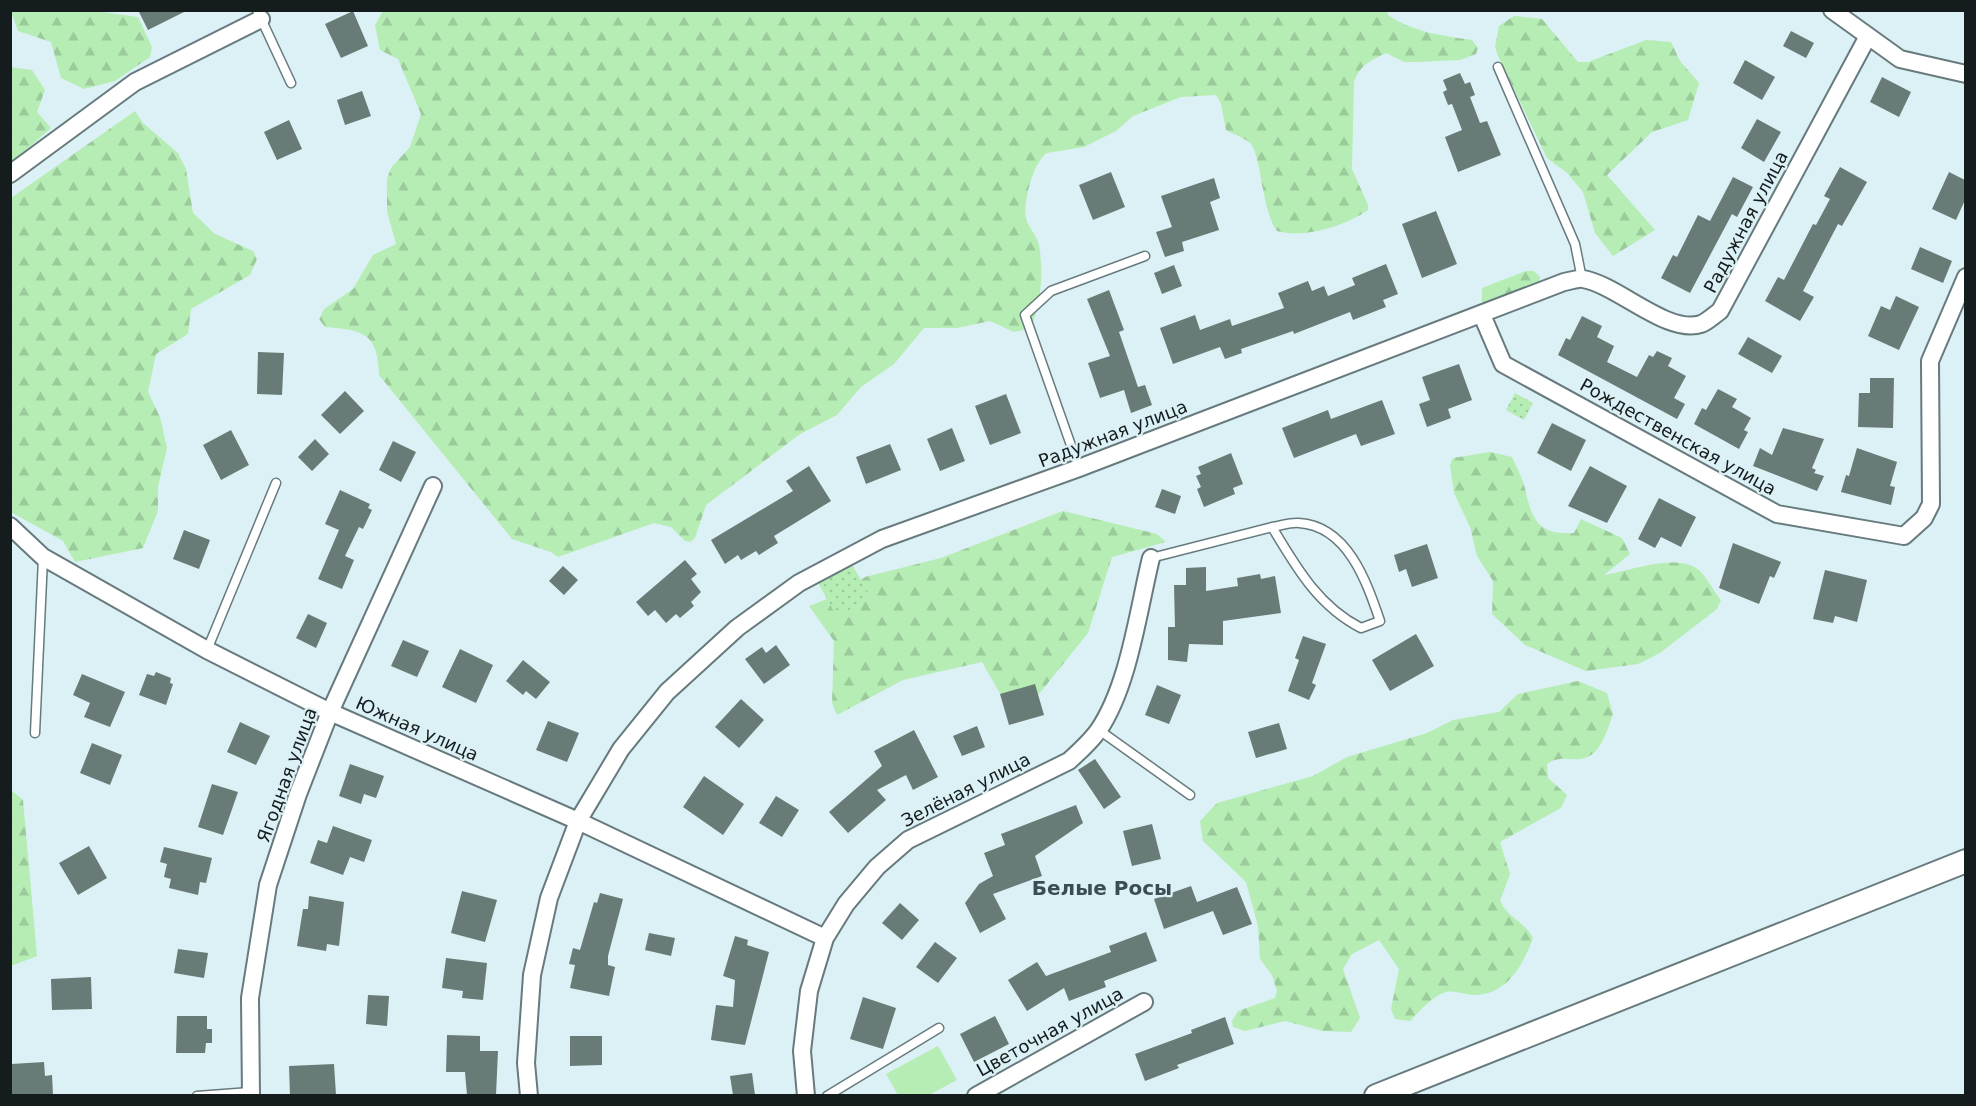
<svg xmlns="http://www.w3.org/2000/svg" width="1976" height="1106" font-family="'DejaVu Sans',sans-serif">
<defs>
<pattern id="forest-firs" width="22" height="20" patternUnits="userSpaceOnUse" patternTransform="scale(1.5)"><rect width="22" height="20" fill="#b5edb4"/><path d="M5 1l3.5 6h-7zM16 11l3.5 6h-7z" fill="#9bcb9a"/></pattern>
<pattern id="park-dots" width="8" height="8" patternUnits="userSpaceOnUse" patternTransform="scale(1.5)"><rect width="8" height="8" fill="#b5edb4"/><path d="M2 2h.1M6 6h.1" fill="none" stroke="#9bcb9a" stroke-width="1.8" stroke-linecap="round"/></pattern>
</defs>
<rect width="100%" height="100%" fill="#dcf1f5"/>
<!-- grass -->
<path fill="#b5edb4" d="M938,1046L957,1080L929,1095H898L886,1074Z"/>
<!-- forest -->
<path fill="url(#forest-firs)" d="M1387,10L1388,15C1412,32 1444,36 1472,40L1478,48L1476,54L1460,60L1417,62H1404L1386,53C1370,61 1360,65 1354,82L1352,169L1368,205V210C1345,226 1304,239 1277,231C1262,211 1261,156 1251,144C1245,138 1233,134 1226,130L1221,104L1216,95L1181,97L1133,116L1116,131L1084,147L1047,153C1033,161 1021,208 1027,222C1032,232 1039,238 1040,251C1043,278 1041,302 1031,328L1014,332L990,321L957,328H924L894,364L861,387L837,415L800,434L706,505L695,538L690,542L685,541L671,527L654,523L558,557L551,552L512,539L379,375C378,332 362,330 325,327L319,319L324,309L353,289L373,255L396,244L387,211V179L391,168L410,147L421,114L398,59L380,50L375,25L383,11Z
M95,11L138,17L152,47L150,57L115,81L84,89L61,78L51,42L18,31L11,11Z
M1514,16L1542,19L1578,62H1588L1646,40L1671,42L1680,61L1699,83L1688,120L1652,132L1607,175L1655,230L1613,256L1595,233L1583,192L1567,173L1547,158L1498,56L1495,47L1499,26Z
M10,67L32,70L45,90L37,112L51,128L11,163Z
M135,111L143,123L178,153L186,169L193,213L215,234L253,251L257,259L250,275L191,309L188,334L156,354L148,392L160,417L167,448L158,487V511L143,548L75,562L63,541L11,512V198Z
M1526,271H1534L1540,277L1538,287L1482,310V288Z
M1490,452L1512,457C1517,468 1524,481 1526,493C1533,523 1541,535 1574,533L1581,519L1622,538L1630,554L1604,575C1629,571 1678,552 1699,570C1706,576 1714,592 1721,600L1717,609L1660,653L1638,664L1586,671L1525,645L1492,614L1493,581L1477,556L1470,527L1454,493L1450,465L1453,458Z
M1063,511L1157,534L1166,542L1112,557L1088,633L1039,694L1002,697L982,662L903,680L837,715L832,703L834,641L809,606L827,599L838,616L871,597L861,580L865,577L941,558Z
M1578,681L1607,693L1613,714C1607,730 1601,757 1580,759C1567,760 1559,756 1547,764L1548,778L1567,795L1561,808L1500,842L1510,874L1500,901C1510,920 1523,920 1533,938C1523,965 1507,995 1474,995C1466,995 1454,990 1446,992C1432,996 1420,1011 1410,1021L1395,1019L1391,1009L1399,969L1379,940L1352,954L1343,969L1360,1018L1351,1032L1323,1031L1285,1021L1245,1031L1233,1027L1232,1021L1238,1011L1275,998L1277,991L1272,975L1260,959L1258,926L1246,882L1203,841L1200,821L1217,803L1313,776L1347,757L1427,733L1453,720L1499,712L1518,694Z
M11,790L23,800L37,956L11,966Z"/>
<!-- park -->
<path fill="url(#park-dots)" d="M1515,393L1533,403L1524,420L1506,410Z
M851,563L871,597L837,617L818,583Z"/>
<!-- building -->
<path fill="#687b76" d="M138,10H188L148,30Z
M353,11L368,46L341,58L325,24Z
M1791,31L1814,43L1806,58L1783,46Z
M1745,60L1775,77L1762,100L1733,83Z
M1460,73L1465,84L1470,82L1475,95L1470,97L1480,123L1487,121L1501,155L1458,172L1445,137L1462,130L1452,104L1448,105L1443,92L1447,90L1443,80Z
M1882,77L1911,92L1899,117L1870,102Z
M362,91L371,116L345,125L337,100Z
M1757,119L1781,132L1764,162L1741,148Z
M289,120L302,149L277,160L264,132Z
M1840,167L1867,182L1842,226L1838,224L1803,291L1814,297L1800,321L1765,301L1778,277L1784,280L1813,224L1816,225L1830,199L1824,196Z
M1111,172L1125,207L1093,220L1079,185Z
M1949,172L1965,180V200L1956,220L1932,209Z
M1733,177L1753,187L1737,217L1732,214L1690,293L1661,278L1673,255L1677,257L1698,215L1710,221Z
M1214,178L1220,198L1210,202L1219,230L1182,242L1184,251L1165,257L1156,232L1172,227L1161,196Z
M1436,211L1457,264L1422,278L1402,224Z
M1920,247L1952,261L1943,283L1911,269Z
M1386,264L1398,294L1383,300L1386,307L1353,320L1350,312L1294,334L1293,331L1241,349L1242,353L1225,359L1220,347L1173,364L1160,328L1195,315L1200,330L1230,319L1232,326L1284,308L1278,293L1308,281L1312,291L1324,286L1328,296L1355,285L1352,278Z
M1174,265L1182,286L1162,294L1154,273Z
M1109,290L1124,330L1119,332L1138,387L1145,385L1152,405L1131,413L1124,390L1100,398L1088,363L1110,356L1087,299Z
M1896,296L1919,307L1899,350L1868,336L1881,306L1890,310Z
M1582,316L1602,326L1597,337L1614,346L1607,362L1637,377L1649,355L1653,357L1657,351L1672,358L1668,366L1686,376L1674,398L1685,404L1677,419L1558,355L1566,338L1570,340Z
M1748,337L1782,356L1772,373L1738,354Z
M258,352L284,353L282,395L257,394Z
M1459,364L1472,400L1448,409L1451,418L1427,427L1419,404L1430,400L1422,377Z
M1870,378H1894L1893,428L1858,427L1859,393H1870Z
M1718,389L1737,399L1732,407L1751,418L1744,430L1748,432L1739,449L1694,424L1702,408L1706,410Z
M345,391L364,411L340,434L321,415Z
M1006,394L1021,433L990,445L975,406Z
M1382,400L1395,434L1361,446L1356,434L1294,458L1282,428L1328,410L1331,419Z
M1552,423L1586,440L1571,471L1537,453Z
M952,428L965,461L940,471L927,439Z
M1783,428L1824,439L1812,468L1816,470L1814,473L1824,476L1817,491L1753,466L1760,448L1772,455Z
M231,430L249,465L221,480L203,445Z
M315,439L329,454L312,471L298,457Z
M393,441L416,452L401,482L379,470Z
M890,444L901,470L866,484L856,457Z
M1857,448L1897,462L1890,486L1895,487L1891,505L1841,492L1846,475L1849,476Z
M1231,453L1243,484L1233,488L1235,494L1204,507L1197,489L1201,487L1196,476L1201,474L1198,467Z
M809,466L831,501L774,536L778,543L759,555L756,551L741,560L738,555L725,564L711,540L793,491L786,481Z
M1590,466L1627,486L1607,523L1568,506Z
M1162,489L1181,496L1175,514L1155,507Z
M340,490L370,504L368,508L372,510L363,529L359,527L345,556L354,560L342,589L318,579L339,530L325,524Z
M1659,498L1696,517L1681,547L1661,537L1655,548L1638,539Z
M184,530L210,540L199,569L173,559Z
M1733,543L1781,562L1774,578L1770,576L1759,604L1719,588Z
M1427,544L1438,578L1412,587L1406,569L1399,572L1394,555Z
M685,560L697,574L691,579L701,592L691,602L694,606L680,618L676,614L666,623L655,610L648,616L636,602Z
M563,566L578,580L564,595L549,581Z
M1206,567V591L1238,586L1237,578L1260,574L1261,579L1275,576L1281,613L1223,621V645L1189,644L1187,662L1168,660V627H1175L1174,585H1186V568Z
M1825,570L1867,580L1857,622L1835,616L1833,623L1813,619Z
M308,614L327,623L316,648L296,638Z
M1416,634L1434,666L1390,691L1372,660Z
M1303,636L1326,644L1312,683L1316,685L1309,700L1288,691L1299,660L1295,658Z
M403,640L429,651L417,677L391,666Z
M776,645L790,665L764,684L745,659L762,647L766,653Z
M460,649L493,665L476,703L442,687Z
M523,660L550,682L536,699L526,691L523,695L506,681Z
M156,672L171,678L170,683L173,684L166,705L139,695L147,674L154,676Z
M82,674L125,692L110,727L84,717L90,703L73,695Z
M1035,684L1044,715L1009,725L1000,694Z
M1157,685L1181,695L1169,724L1145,715Z
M741,699L764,720L739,748L715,727Z
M548,721L579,733L567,762L536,750Z
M240,722L270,736L256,765L227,752Z
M1279,723L1287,749L1256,758L1248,732Z
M977,726L985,747L962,756L953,736Z
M914,730L938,777L913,790L906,775L877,790L886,800L848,833L829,812L882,766L874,751Z
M92,743L122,755L110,785L80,773Z
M1095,759L1121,797L1104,809L1078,770Z
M350,764L384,776L376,798L364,794L361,804L339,796Z
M704,776L744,804L723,835L683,807Z
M212,784L238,792L223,835L198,827Z
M776,796L799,810L782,837L759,823Z
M1076,805L1083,823L1035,856L1042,876L993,894L1006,919L980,933L965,903L979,884L993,876L984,853L1005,845L1001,834Z
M1152,824L1161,859L1132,866L1123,831Z
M333,826L372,840L364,862L350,857L343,875L310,863L318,840L327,843Z
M89,846L107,878L78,895L59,863Z
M164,847L212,858L206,883L200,882L198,895L169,888L171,879L164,877L167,864L160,862Z
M1191,886L1197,902L1237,887L1252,924L1223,935L1213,911L1164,929L1154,899Z
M462,891L497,900L485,942L451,933Z
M600,893L623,899L608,956V965L615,967L609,996L570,988L575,965L569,964L573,948L580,950L594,902L597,903Z
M309,896L344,902L339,946L327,944L326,951L297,946L303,909H308Z
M900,903L919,920L902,940L882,923Z
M1146,932L1157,961L1104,981L1106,987L1069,1001L1064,988L1027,1011L1008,980L1037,962L1046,976L1111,952L1109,946Z
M649,933L675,938L671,956L645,950Z
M735,936L748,940L747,945L769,952L745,1045L711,1040L716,1005L733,1007L735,980L723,976Z
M935,942L957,958L938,983L916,967Z
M178,949L208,953L204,978L174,973Z
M446,958L487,963L483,1000L462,998L463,991L442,988Z
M91,977L92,1009L52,1010L51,979Z
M368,995L389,996L387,1026L366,1024Z
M863,997L896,1008L883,1049L850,1039Z
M177,1016H207V1029H212V1043H206L205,1053H176Z
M995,1016L1009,1044L974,1062L960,1034Z
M1225,1017L1234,1044L1177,1065L1179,1068L1145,1081L1135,1054L1192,1033L1191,1030Z
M447,1035L480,1036V1051H498L496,1095H467L465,1072H446Z
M570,1036H602V1065L570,1066Z
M44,1062L45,1076L52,1075L53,1095H10L11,1064Z
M334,1064L336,1095H290L289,1066Z
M752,1073L755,1095H733L730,1076Z"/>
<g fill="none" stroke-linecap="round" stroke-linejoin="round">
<!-- service casing -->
<g stroke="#677a7d" stroke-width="11">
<path id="service" d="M257,10L291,83
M1498,67L1575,244L1582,279
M1079,468L1025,315L1051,291L1145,256
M1151,558L1272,527C1296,567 1318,606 1361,628L1380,621C1367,583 1348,526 1299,523C1291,522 1280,526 1272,527
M207,650L276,483
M1099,730L1190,795
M35,733L43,558
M197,1096L250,1092
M827,1096L939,1028"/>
</g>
<!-- minor casing -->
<g stroke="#677a7d" stroke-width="20">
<path id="minor" d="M1832,10L1900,59L1966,74
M10,174L135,82L261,19
M1482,315L1503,364L1777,514L1904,536L1924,518L1931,504L1930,361L1966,277
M10,526L43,557L207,650L330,712L578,821L825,938
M251,1096L250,998L268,885L298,794L330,712L433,486
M529,1096L526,1063L532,975L549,898L578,821L621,749L667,692L737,628L799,583L882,539L1079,468L1564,282C1570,281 1578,278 1583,279C1618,285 1667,335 1701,324C1707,322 1714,315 1720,311L1867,38
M806,1096L802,1051L809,991L825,938L846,904L877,867L908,840L1069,761C1079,752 1090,742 1098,731C1129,686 1138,611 1151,558
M976,1096L1144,1002"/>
</g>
<!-- secondary casing -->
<g stroke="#677a7d" stroke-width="26">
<path id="secondary" d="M1376,1096L1966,861"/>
</g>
<!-- service -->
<use href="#service" stroke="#fff" stroke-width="8"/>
<!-- minor -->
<use href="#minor" stroke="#fff" stroke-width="16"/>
<!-- secondary -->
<use href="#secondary" stroke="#fff" stroke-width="22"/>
</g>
<g text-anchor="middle" stroke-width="4.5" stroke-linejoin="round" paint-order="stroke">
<!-- street labels -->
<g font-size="18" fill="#151c1d" stroke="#dcf1f5">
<text transform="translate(1746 222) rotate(-62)" y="6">Радужная улица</text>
<text transform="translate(1113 434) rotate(-21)" y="6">Радужная улица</text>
<text transform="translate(1678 437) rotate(29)" y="6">Рождественская улица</text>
<text transform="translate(417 729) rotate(24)" y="6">Южная улица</text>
<text transform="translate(287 775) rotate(-70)" y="6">Ягодная улица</text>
<text transform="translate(966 790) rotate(-27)" y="6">Зелёная улица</text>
<text transform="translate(1050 1032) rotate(-29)" y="6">Цветочная улица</text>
</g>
<!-- neighbourhood labels -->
<g font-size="20" font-weight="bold" fill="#3c4d51" stroke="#dcf1f5">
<text x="1102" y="895">Белые Росы</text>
</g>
</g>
<!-- border -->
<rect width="1976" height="1106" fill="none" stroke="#151c1d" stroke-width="24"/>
</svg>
